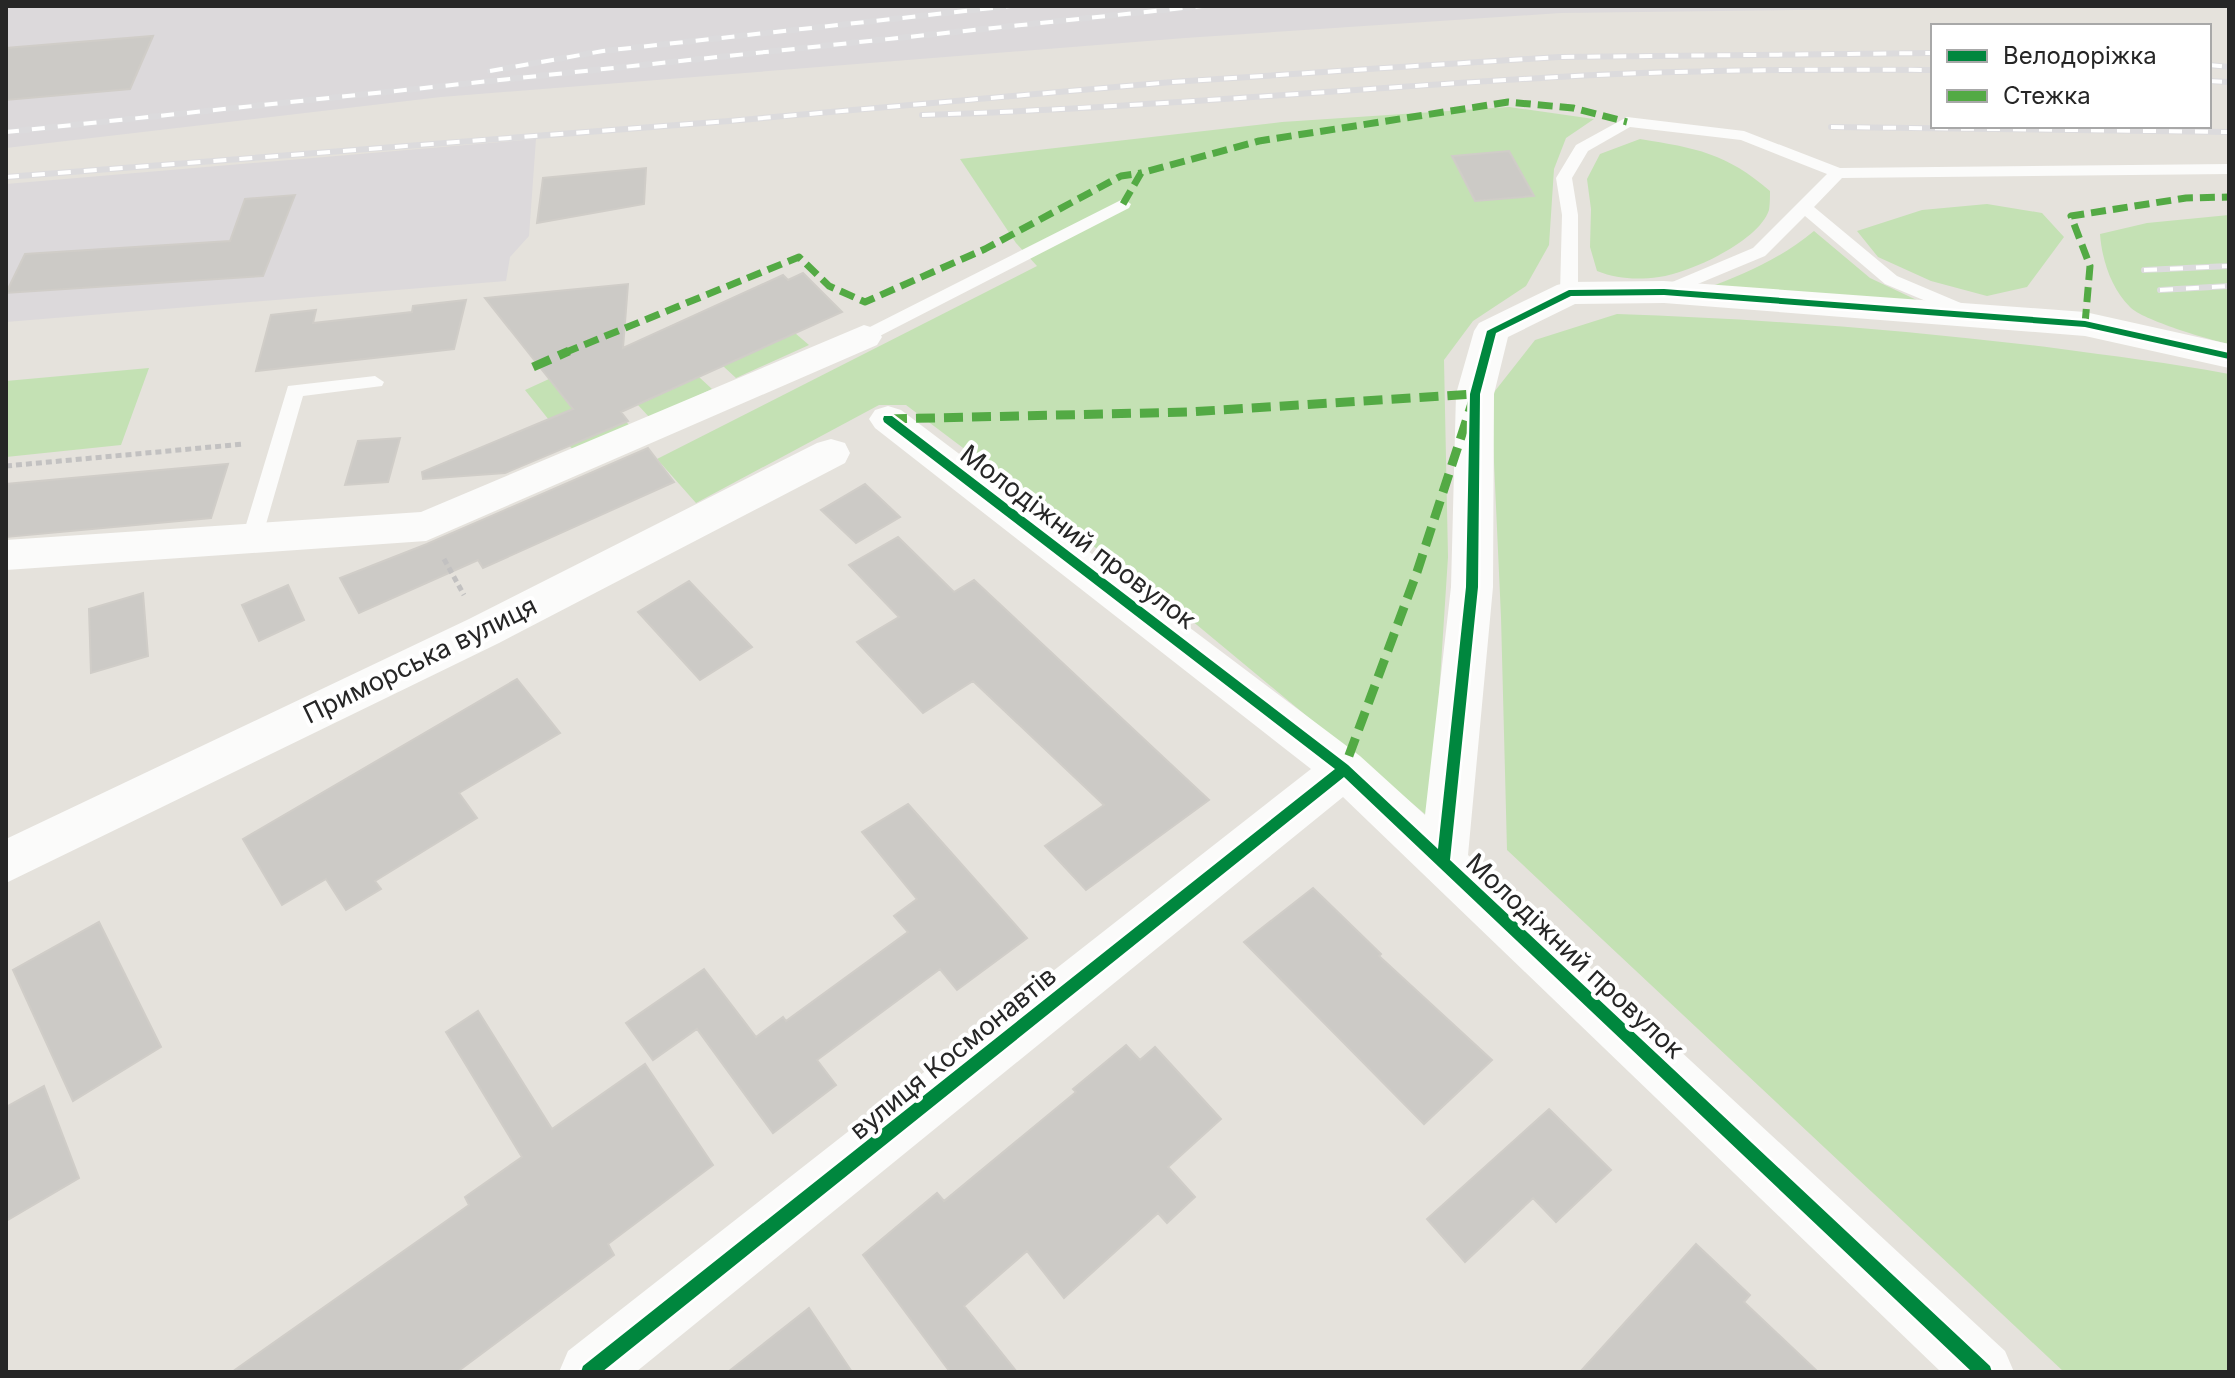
<svg xmlns="http://www.w3.org/2000/svg" width="2235" height="1378" font-family="Inter,sans-serif">
<rect width="100%" height="100%" fill="#e5e2dc"/>
<!-- industrial -->
<path fill="#dcd9db" d="M6,6H2096L1561,13L1185,38L441,97L6,148Z
M536,139L529,236L510,257L506,281L6,322V184Z"/>
<!-- green -->
<path fill="#c4e1b4" d="M1509,107L1594,119L1566,138L1554,169L1549,245L1526,286L1473,321L1444,360L1448,557L1431,819L1185,615L906,405H879L696,503L657,459L1037,266L1016,243L960,159L1282,122Z
M1640,139C1696,148 1726,153 1770,191C1770,196 1770,204 1769,210C1759,241 1690,273 1659,277C1637,280 1617,279 1597,271L1590,247L1591,209L1587,179L1600,154Z
M1987,204L2042,213L2064,237L2027,287L1987,296L1931,281L1878,257L1857,231L1922,210Z
M2229,215V344C2210,340 2142,320 2130,307C2111,288 2102,260 2100,234L2147,223Z
M1814,231L1870,278L1923,303L1705,289C1745,274 1780,259 1814,231Z
M1617,314C1763,319 1909,330 2054,348C2113,356 2171,363 2229,374V1372H2064L1507,850L1501,617L1491,396L1535,340Z
M795,333L809,345L736,378L723,366Z
M149,368L121,445L6,457V381Z
M699,377L712,389L650,418L638,405Z
M549,379L587,427L618,413L630,426L573,450L525,390Z"/>
<!-- building -->
<path fill="#cccac6" stroke="#d0cdc8" stroke-width="2" d="M153,36L130,89L6,100V48Z
M1509,151L1534,196L1475,201L1452,156Z
M646,168L644,204L537,223L543,178Z
M295,195L263,276L6,293L25,254L230,241L245,199Z
M803,273L842,312L621,412L628,421L505,473L423,479L422,472L573,409L485,298L628,284L623,348L783,275L788,280Z
M466,300L454,349L256,371L271,315L316,310L313,323L412,312L413,306Z
M400,438L388,482L345,485L358,441Z
M648,448L674,482L483,568L478,560L359,613L340,578L427,544Z
M228,464L211,518L6,537V484Z
M865,484L900,517L856,543L821,510Z
M898,537L954,592L974,580L1209,800L1086,890L1045,846L1104,805L973,681L923,713L857,642L899,617L849,565Z
M689,581L752,647L700,680L638,612Z
M288,585L304,620L259,641L242,605Z
M143,593L148,656L91,673L89,609Z
M517,679L560,733L459,793L477,818L375,881L381,889L346,910L326,879L282,905L243,839Z
M908,804L1027,938L957,990L940,969L817,1060L836,1085L773,1133L697,1029L653,1060L626,1023L704,969L756,1037L783,1017L786,1021L908,932L894,916L917,899L862,832Z
M1313,888L1381,954L1379,956L1492,1060L1424,1124L1244,942Z
M99,922L161,1047L73,1101L13,970Z
M478,1011L552,1129L645,1064L713,1165L608,1244L614,1255L457,1372H232L469,1205L465,1197L522,1157L446,1032Z
M1126,1045L1140,1060L1155,1047L1221,1119L1168,1167L1195,1197L1167,1223L1158,1213L1064,1298L1027,1251L964,1306L1017,1372H950L863,1255L937,1193L944,1201L1076,1092L1073,1089Z
M44,1086L79,1178L6,1221V1107Z
M1549,1109L1611,1170L1556,1222L1533,1198L1465,1262L1427,1219Z
M1696,1244L1750,1295L1744,1302L1818,1372H1580Z
M809,1308L852,1372H728Z"/>
<g fill="none" stroke-linecap="round" stroke-linejoin="round">
<!-- path -->
<path stroke="#c2c1c1" stroke-width="5" stroke-dasharray="6 4" stroke-linecap="butt" d="M6,466L244,444
M444,559L464,595"/>
<!-- lane -->
<path fill="#fbfbfa" fill-rule="evenodd" d="M1627,117L1744,131L1840,168L2229,164V174L1842,178L1814,207L1897,276L1975,309L1978,313L1969,319L1885,284L1805,216L1765,256L1664,298L1658,296L1655,292L1658,288L1753,248L1827,174L1741,140L1630,127L1588,151L1572,178L1578,215V293L1575,297H1563L1560,293L1562,215L1556,178L1576,145Z
M1123,199L1131,204L1129,208L870,341L864,343L855,337L858,333Z
M375,376L384,382L382,386L303,396L262,538L259,543H245L242,538L288,386Z"/>
<!-- street -->
<path fill="#fbfbfa" fill-rule="evenodd" d="M1664,281L2085,312L2229,344V368L2085,336L1664,303L1575,304L1508,337L1494,394L1493,587L1468,855L2005,1351L2014,1372H1941L1343,797L636,1372H559L568,1351L1311,769L875,428L869,419L875,410L888,406L901,410L1360,756L1425,815L1451,587L1456,394L1474,331L1479,323L1557,285L1569,282Z
M864,325L877,329L882,337L877,345L426,541L6,570V540L421,512Z
M831,439L845,443L850,453L845,463L499,643L6,883V839L469,619L817,443Z"/>
<!-- rail casing -->
<g stroke="#dcdbdd" stroke-width="6">
<path id="rail" d="M2209,65L2229,67
M490,71L603,51L1010,6
M2209,81L2229,82
M922,115C1140,108 1357,88 1575,76C1695,70 1814,69 1933,70
M1831,127L2229,132
M6,132L1202,6
M6,177L729,121L1172,82L1384,68L1559,57L1933,53
M2144,270L2229,266
M2160,290L2229,286"/>
</g>
<!-- rail -->
<use href="#rail" stroke="#fff" stroke-width="4" stroke-dasharray="13" stroke-linecap="butt"/>
<!-- quiet-far1 -->
<path stroke="#53aa44" stroke-width="7" stroke-dasharray="15 7" stroke-linecap="butt" d="M1123,204L1141,173L1259,141L1508,102L1573,108L1627,122
M2085,324L2090,266L2071,216L2186,198L2229,197
M564,353L799,257L829,286L865,302L985,249L1121,176L1141,173"/>
<!-- quiet -->
<path stroke="#53aa44" stroke-width="9" stroke-dasharray="19 9" stroke-linecap="butt" d="M533,367L569,351
M888,419L1189,412L1475,394L1417,572L1344,769"/>
<!-- cycleway casing -->
<g stroke="#fff" stroke-width="5">
<path id="cycleway" d="M1664,289L2085,321L2229,353V359L2085,327L1664,295L1571,296L1496,333L1480,394L1478,587L1450,860L1990,1366L1992,1372H1972L1344,777L602,1372H581L583,1366L1335,769L884,422L883,419L884,416H892L1348,765L1438,849L1466,587L1470,394L1487,331L1569,290Z"/>
</g>
<!-- cycleway -->
<use href="#cycleway" fill="#00873e" fill-rule="evenodd"/>
</g>
<g text-anchor="middle" stroke-width="8" stroke-linejoin="round" paint-order="stroke">
<!-- street labels -->
<g font-size="26" fill="#262626" stroke="#fff">
<text transform="translate(1078 537) rotate(37)" y="9">Молодіжний провулок</text>
<text transform="translate(420 660) rotate(-26)" y="9">Приморська вулиця</text>
<text transform="translate(1575 956) rotate(43)" y="9">Молодіжний провулок</text>
<text transform="translate(953 1053) rotate(-39)" y="9">вулиця Космонавтів</text>
</g>
</g>
<!-- border -->
<rect width="2235" height="1378" fill="none" stroke="#262626" stroke-width="16"/>
<!-- legend -->
<rect x="1931" y="24" width="280" height="104" fill="#ffffff" stroke="#a8a8a8" stroke-width="2"/>
<rect x="1947" y="50" width="40" height="12" fill="#00873e" stroke="#a8a8a8" stroke-width="2"/>
<text x="2003" y="64" font-size="24" fill="#262626">Велодоріжка</text>
<rect x="1947" y="90" width="40" height="12" fill="#53aa44" stroke="#a8a8a8" stroke-width="2"/>
<text x="2003" y="104" font-size="24" fill="#262626">Стежка</text>
</svg>
